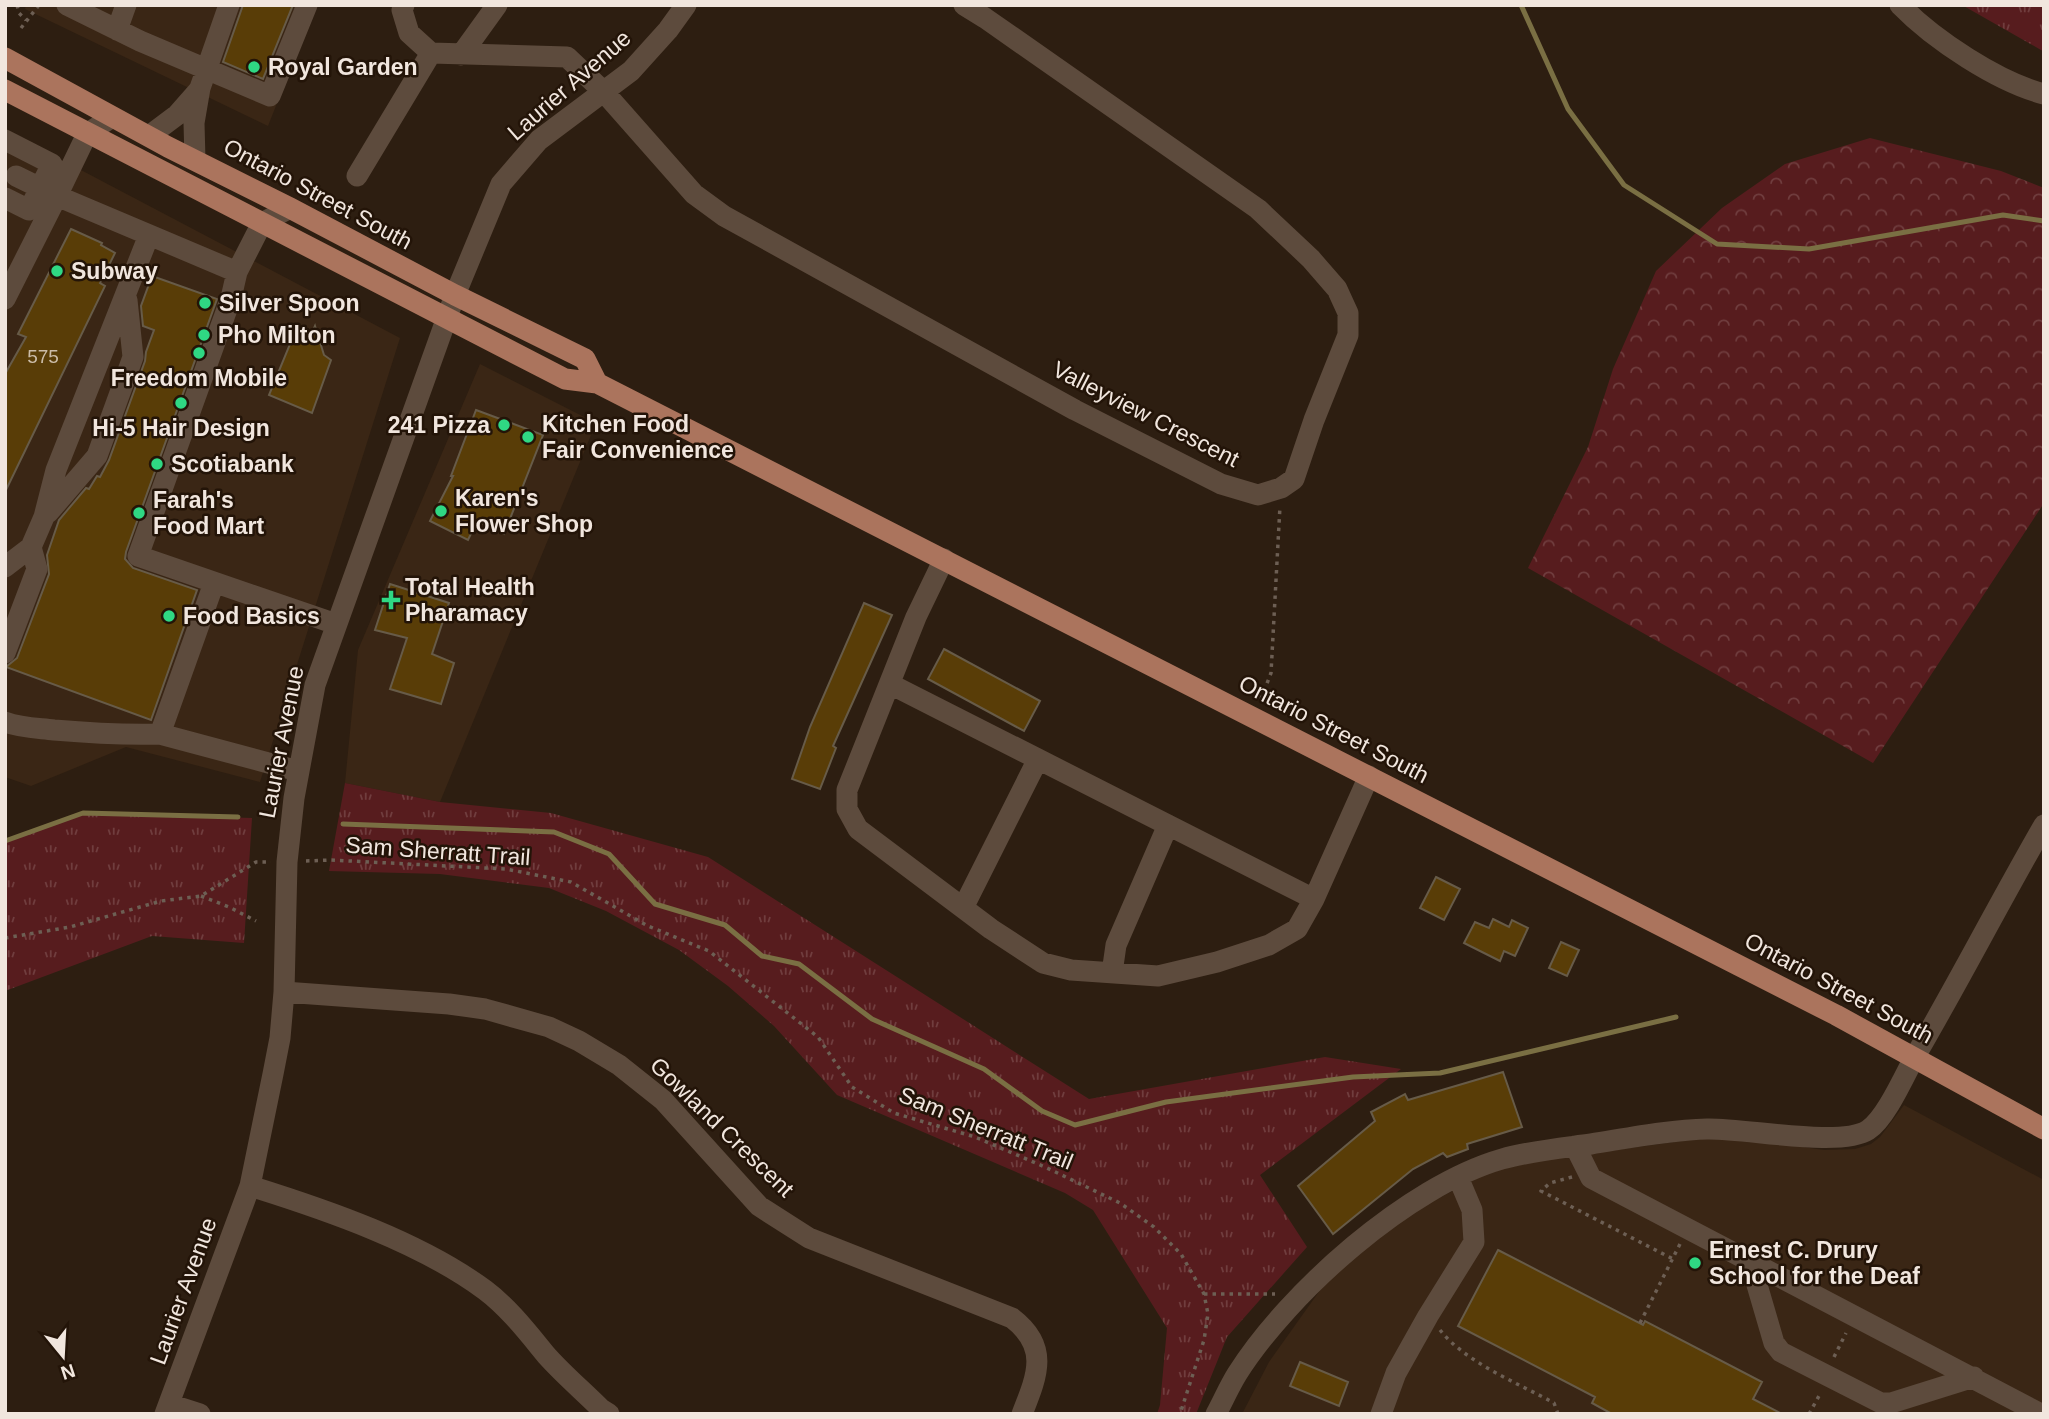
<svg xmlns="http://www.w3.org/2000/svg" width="2049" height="1419" font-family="Helvetica,sans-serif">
<defs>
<pattern id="forest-crowns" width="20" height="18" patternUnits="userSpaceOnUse" patternTransform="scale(1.75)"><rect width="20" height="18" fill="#571c1e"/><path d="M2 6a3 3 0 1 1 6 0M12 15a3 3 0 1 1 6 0" fill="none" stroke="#703d3e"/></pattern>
<pattern id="park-tufts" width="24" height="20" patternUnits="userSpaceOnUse" patternTransform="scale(1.75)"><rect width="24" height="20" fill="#571c1e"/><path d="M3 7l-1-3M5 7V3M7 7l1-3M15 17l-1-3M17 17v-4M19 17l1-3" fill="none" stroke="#703d3e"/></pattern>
</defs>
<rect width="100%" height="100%" fill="#2d1e11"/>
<!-- built -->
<path fill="#3a2615" d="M26,5H316L268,126L25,9Z
M5,130L400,338L260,782L126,747L31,786L5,777Z
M480,364L596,423L440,802L345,783L358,650Z
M1904,1105L2044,1180V1414H1242L1269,1362L1328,1279L1364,1247L1423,1206L1488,1173L1515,1164L1696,1139L1740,1138L1824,1150L1855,1149L1871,1144L1880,1137Z"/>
<!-- forest -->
<path fill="url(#forest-crowns)" d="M1870,138L2001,171L2044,188V503L1873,763L1528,568L1588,447L1613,369L1656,271L1722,208L1785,164Z"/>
<!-- park -->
<path fill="url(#park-tufts)" d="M1962,5H2044V51L2041,50Z
M345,783L440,802L551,813L708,857L1089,1099L1325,1057L1401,1069L1260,1175L1307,1247L1227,1337L1196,1414H1157L1160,1405L1167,1328L1093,1210L1065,1193L837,1095L774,1026L728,986L679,950L606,911L549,888L440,874L329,871Z
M83,813L252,818L244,943L152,936L5,991V841Z"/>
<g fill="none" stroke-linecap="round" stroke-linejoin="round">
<!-- stream -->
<path stroke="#7a6f43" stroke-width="5" d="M1521,5L1568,109L1624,185L1717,244L1809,249L2003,215L2044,221
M343,824L554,832L609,854L655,904L725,925L762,956L799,964L872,1019L984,1069L1042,1111L1075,1125L1166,1102L1353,1077L1440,1073L1676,1017
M5,841L83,813L238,817"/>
</g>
<!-- building -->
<path fill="#593d07" stroke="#675b48" stroke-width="2" d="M243,5H293L263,79L223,62Z
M71,229L102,243L101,245L115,253L100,283L105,286L5,492V374L26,337L18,334Z
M152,276L217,299L126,552L125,559L133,568L197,590L151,720L6,667L17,658L49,574L47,555L59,520L86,488L89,489L97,476L100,477L109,460L145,361L146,352L154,330L143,326L141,306Z
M315,326L324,355L331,360L312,413L269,395L290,344L309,340Z
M476,410L543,435L504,534L477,521L468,540L430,521L453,476H451Z
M390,584L449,603L432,654L454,663L441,704L390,689L407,638L375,630Z
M864,603L892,615L833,746L836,748L820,789L792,779L810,727Z
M944,649L1040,701L1024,731L928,679Z
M1436,877L1460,889L1444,920L1420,908Z
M1493,919L1509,927L1512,920L1528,928L1515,956L1504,951L1500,961L1464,943L1475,922L1489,928Z
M1561,942L1579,950L1567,976L1549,968Z
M1503,1072L1522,1127L1467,1144L1468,1149L1447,1157L1443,1153L1413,1169L1333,1234L1298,1186L1375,1121L1371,1112L1405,1094L1408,1100Z
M1498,1250L1643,1325L1645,1321L1762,1382L1753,1399L1782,1414H1612L1592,1403L1595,1397L1458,1326Z
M1300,1362L1348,1382L1339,1406L1290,1386Z"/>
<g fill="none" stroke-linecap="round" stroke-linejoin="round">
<!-- path -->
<path stroke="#6d5f54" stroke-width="3.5" stroke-dasharray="3.5 5" stroke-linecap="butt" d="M17,5L19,13L26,20
M5,6V5
M21,28L39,5
M1261,699L1271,673L1280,506
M306,861L331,860L506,869L571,882L648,926L709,951L818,1037L852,1087L894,1113L975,1137L1045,1167L1120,1203L1154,1227L1181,1254L1204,1294L1208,1314L1204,1340L1180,1414
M201,896L229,907L256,921
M5,938L70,927L161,901L201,896L256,862H271
M1572,1177L1550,1183L1541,1191L1673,1259
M1204,1294H1275
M1640,1323L1680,1244
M1440,1330C1466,1363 1518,1383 1554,1403L1558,1414
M1834,1357L1846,1333
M1809,1414L1820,1394"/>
<!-- minor -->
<path stroke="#5d4b3d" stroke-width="21" d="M67,5L140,41L270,96L307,5
M404,5L402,10L409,33L431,53L567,57L604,92L694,194L724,216L1075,410L1221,484L1258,495L1281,488L1294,479L1314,420L1348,335V313L1337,289L1311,259L1258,209L985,18L964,5
M1900,5C1934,40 1998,82 2044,94
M117,30L126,5
M461,55L497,5
M149,136L177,115L199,90
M5,140L52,164L29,210L5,198
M195,160L194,123L200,88L229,5
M16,176L57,196L87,134L112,117
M357,176L431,53
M290,208L262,223L237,272L231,298L138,556L336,624
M5,299L57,196L237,272
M48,513L97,456L133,357L127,300
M944,559L916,617L847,790V809L858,829L991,929L1043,963L1071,970L1158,976L1217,962L1269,945L1297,929L1314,899L1369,776
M5,567L31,547L44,517L56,470L149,235
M214,583L160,734L298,771
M5,653L37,569L31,547
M890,684L1314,899
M5,722C21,728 37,728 54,730C89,733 125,735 160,734
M963,908L1038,759
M1112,973L1116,945L1168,825
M284,992L449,1004L485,1009L549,1027L579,1041L619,1065L663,1100L759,1206L809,1238L1012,1318C1050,1347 1037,1376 1022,1414
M1575,1146L1591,1178L2041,1414
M250,1186C327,1210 420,1242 485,1290C509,1308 528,1333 547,1356C564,1375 583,1391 601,1409L609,1414
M1750,1261L1774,1343L1781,1352L1881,1403H1891L1974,1377
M169,1404L200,1414
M165,1414L250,1186L273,1074L280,1038L284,992L287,862L294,798L315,685L455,295L501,184L539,140L631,71L668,30L686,5
M1216,1414C1223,1401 1229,1387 1237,1374C1289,1292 1408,1186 1502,1159C1530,1151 1562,1148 1591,1144C1629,1138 1669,1130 1707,1129C1746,1128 1840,1148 1868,1130C1885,1119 1903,1079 1913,1060C1958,983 1999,903 2044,825
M1381,1414L1396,1373L1428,1316L1474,1242L1472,1210L1458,1177"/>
<!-- major -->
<path stroke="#ab745d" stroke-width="21" d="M5,58L168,147L290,208L455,295L585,359L597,383
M5,90L565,379L597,383L1836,1015L2044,1129"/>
</g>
<!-- markers -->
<g fill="#2fd883" stroke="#231408" stroke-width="2.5">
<circle cx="254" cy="67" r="7"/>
<circle cx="57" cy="271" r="7"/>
<circle cx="205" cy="303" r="7"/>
<circle cx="204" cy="335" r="7"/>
<circle cx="199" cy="353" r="7"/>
<circle cx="181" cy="403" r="7"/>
<circle cx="504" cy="425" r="7"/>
<circle cx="528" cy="437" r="7"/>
<circle cx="157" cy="464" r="7"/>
<circle cx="441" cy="511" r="7"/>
<circle cx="139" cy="513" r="7"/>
<path d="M387.5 589.5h7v7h7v7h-7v7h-7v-7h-7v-7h7z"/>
<circle cx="169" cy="616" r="7"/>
<circle cx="1695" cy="1263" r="7"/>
</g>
<g text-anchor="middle" stroke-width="5" stroke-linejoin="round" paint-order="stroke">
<!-- number labels -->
<g font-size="19" fill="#cbbca8">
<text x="43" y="363">575</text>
</g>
<!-- poi labels -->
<g font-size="23" font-weight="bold" fill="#f1e6de" stroke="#231408" text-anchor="start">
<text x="268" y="75">Royal Garden</text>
<text x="71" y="279">Subway</text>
<text x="219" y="311">Silver Spoon</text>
<text x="218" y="343">Pho Milton</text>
<text x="199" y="386" text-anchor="middle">Freedom Mobile</text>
<text x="542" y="432">Kitchen Food<tspan x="542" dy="26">Fair Convenience</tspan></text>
<text x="490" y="433" text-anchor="end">241 Pizza</text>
<text x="181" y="436" text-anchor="middle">Hi-5 Hair Design</text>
<text x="171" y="472">Scotiabank</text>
<text x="455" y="506">Karen's<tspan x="455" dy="26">Flower Shop</tspan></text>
<text x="153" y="508">Farah's<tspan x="153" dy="26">Food Mart</tspan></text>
<text x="405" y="595">Total Health<tspan x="405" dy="26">Pharamacy</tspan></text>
<text x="183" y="624">Food Basics</text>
<text x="1709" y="1258">Ernest C. Drury<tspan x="1709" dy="26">School for the Deaf</tspan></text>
</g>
<!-- street labels -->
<g font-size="23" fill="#f1e6de" stroke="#231408">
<text transform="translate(569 85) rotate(-41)" y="8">Laurier Avenue</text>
<text transform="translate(318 194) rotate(28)" y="8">Ontario Street South</text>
<text transform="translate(1146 414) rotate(27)" y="8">Valleyview Crescent</text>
<text transform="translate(1334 729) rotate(27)" y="8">Ontario Street South</text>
<text transform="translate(281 742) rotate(-79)" y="8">Laurier Avenue</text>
<text transform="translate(438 851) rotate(4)" y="8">Sam Sherratt Trail</text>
<text transform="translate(1839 988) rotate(28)" y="8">Ontario Street South</text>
<text transform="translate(722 1127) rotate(44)" y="8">Gowland Crescent</text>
<text transform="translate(986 1128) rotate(22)" y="8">Sam Sherratt Trail</text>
<text transform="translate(183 1291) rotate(-70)" y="8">Laurier Avenue</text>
</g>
</g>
<!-- border -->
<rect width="2049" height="1419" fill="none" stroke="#f1e6de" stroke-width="14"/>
<!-- north arrow -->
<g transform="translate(63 1356) rotate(162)" stroke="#231408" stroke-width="5" paint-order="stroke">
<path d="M0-5L12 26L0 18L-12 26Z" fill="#f1e6de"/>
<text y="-10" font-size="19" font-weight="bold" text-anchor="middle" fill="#f1e6de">N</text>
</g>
</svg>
